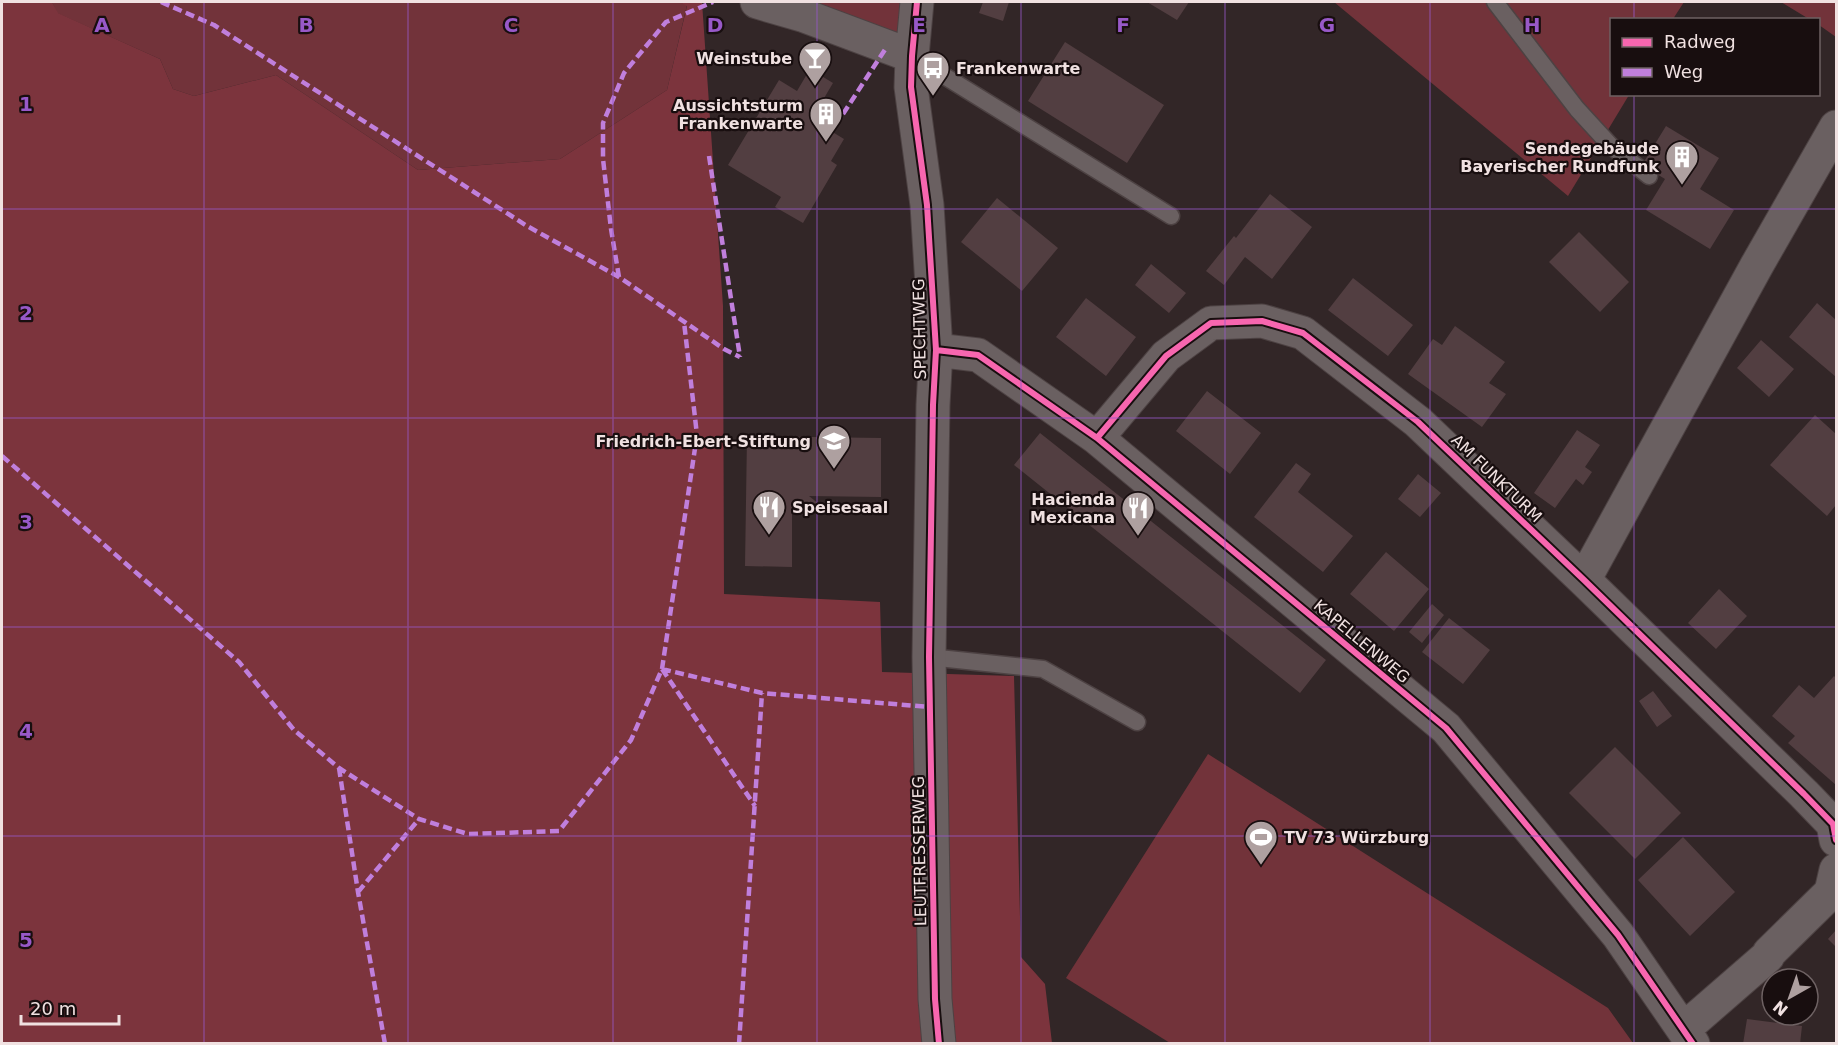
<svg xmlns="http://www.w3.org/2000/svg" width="1838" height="1045" font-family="'DejaVu Sans',sans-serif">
<rect width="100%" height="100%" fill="#322627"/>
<!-- green -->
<path fill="#72333a" d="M52,2H679L687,5L667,90L560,159L418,170L276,75L194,96L173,89L160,59L57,13Z
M775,2H905L901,39Z
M1334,2H1684L1673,19L1612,20V94L1629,95L1568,196Z
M1781,2H1836V37L1819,25L1818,20L1809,19Z
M1208,754L1608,1008L1633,1043H1170L1066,978Z"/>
<!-- forest -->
<path fill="#7c343d" d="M2,2H52L58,13L160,59L173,89L194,96L276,75L418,170L560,159L667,90L687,6L679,2H702L723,306L724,594L880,602L882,672L1014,676L1021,957L1045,984L1052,1043L2,1044Z"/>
<!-- building -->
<path fill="#523e41" d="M983,2H1009L1003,21L979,13Z
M1147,2H1189L1177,20Z
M1065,42L1164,105L1127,163L1028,101Z
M810,69L833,83L820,105L830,111L821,125L844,139L831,161L837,165L803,223L775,207L781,197L728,165L779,80L797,91Z
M1666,126L1719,158L1700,189L1734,210L1710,249L1646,210L1665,179L1642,165Z
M1270,194L1312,227L1272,279L1245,257L1224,285L1206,271L1234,236L1236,238Z
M997,198L1058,248L1022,291L961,242Z
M1579,232L1629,282L1600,312L1549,262Z
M1151,264L1186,293L1169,313L1135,285Z
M1353,278L1413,325L1388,356L1328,310Z
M1086,298L1136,337L1106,376L1056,337Z
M1817,303L1836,320V377L1789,337Z
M1455,326L1505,362L1489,383L1506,394L1482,427L1408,374L1433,339L1442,345Z
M1761,340L1794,369L1769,397L1737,368Z
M1207,391L1261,433L1230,474L1176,431Z
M1815,415L1836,434V505L1827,516L1770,465Z
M1577,430L1600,445L1585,467L1592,472L1583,485L1576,479L1555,508L1534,493Z
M1040,433L1326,660L1300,693L1014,465Z
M747,436L881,438V497L809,496L819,504L807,518L792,506V567L745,566Z
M1296,463L1311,474L1298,492L1353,536L1323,572L1254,517Z
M1418,474L1441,493L1420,517L1398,499Z
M1386,552L1429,589L1394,631L1350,594Z
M1719,589L1747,616L1716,649L1688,623Z
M1432,604L1444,615L1422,643L1409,632Z
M1449,618L1490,650L1463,684L1422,652Z
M1834,676L1836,678V785L1788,743L1795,736L1772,716L1799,685L1814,698Z
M1653,691L1672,716L1657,727L1639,701Z
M1615,747L1681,813L1635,859L1569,793Z
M1683,837L1735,892L1690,936L1638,880Z
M1836,930V947L1828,939Z
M1747,1019L1802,1026L1800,1044H1743Z"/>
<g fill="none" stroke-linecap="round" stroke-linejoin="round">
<!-- service casing -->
<g stroke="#4d4243" stroke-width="19">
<path id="service" d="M1495,2L1577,109L1610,145L1649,176
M912,56L1171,216
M929,657L1043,669L1137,722"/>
</g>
<!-- minor casing -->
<g stroke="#4d4243" stroke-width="35">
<path id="minor" d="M757,2L805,16L912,56
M917,2L912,56L911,87L927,205L936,350L933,405L929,657L935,999L939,1044
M936,350L978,355L1097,438L1446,728L1618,935L1693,1044
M1097,438L1166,356L1211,323L1262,321L1303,333L1418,422L1584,580L1804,794L1833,824L1836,840
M1584,580L1757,265L1836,127
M1684,1029L1768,956L1769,953L1831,892L1836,870"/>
</g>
<!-- service -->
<use href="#service" stroke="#6a6061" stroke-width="16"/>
<!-- minor -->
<use href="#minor" stroke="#6a6061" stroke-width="33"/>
<!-- quiet -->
<path stroke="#c07fdc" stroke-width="4.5" stroke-dasharray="9 4.5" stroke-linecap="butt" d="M161,2L214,25L527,226L619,277L724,349L740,357
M843,114L886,48
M709,156L740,357
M619,277L611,229L603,159V123L624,73L666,22L713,2
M2,456L239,662L294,730L339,768L419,819L468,834L559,831L631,740L662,669L697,435L684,322
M662,669L762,693L930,707
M662,669L755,806
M339,768L358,892L385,1044
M358,892L419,819
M739,1044L762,693"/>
<!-- cycleway casing -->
<g stroke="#180e0f" stroke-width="10">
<path id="cycleway" d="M917,2L912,56L911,87L927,205L936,350L933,405L929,657L935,999L939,1044
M936,350L978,355L1097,438L1446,728L1618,935L1693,1044
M1097,438L1166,356L1211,323L1262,321L1303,333L1418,422L1584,580L1804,794L1833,824L1836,840"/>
</g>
<!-- cycleway -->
<use href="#cycleway" stroke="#f766af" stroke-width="6"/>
</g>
<!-- grid -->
<path fill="none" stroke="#9859c8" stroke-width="1.5" stroke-opacity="0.55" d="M204,2V1044M408,2V1044M613,2V1044M817,2V1044M1021,2V1044M1225,2V1044M1430,2V1044M1634,2V20M1634,94V1044M2,209H1836M2,418H1836M2,627H1836M2,836H1836"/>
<!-- icons -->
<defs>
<g id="bar-pin" transform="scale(1.725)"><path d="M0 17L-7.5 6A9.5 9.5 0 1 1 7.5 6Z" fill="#aea0a0" stroke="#180e0f"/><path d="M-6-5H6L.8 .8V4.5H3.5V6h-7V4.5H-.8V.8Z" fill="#fff"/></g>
<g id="bus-pin" transform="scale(1.725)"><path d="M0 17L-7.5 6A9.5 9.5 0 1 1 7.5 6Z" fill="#aea0a0" stroke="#180e0f"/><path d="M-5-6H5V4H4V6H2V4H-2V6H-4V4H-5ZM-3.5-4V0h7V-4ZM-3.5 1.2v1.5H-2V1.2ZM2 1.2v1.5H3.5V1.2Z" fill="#fff"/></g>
<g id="building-pin" transform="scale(1.725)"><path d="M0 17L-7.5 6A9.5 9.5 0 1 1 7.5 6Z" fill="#aea0a0" stroke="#180e0f"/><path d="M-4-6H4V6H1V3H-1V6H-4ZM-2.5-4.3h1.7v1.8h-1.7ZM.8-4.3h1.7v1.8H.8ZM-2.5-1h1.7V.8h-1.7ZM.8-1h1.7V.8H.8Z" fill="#fff"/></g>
<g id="university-pin" transform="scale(1.725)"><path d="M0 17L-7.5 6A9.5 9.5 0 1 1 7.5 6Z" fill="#aea0a0" stroke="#180e0f"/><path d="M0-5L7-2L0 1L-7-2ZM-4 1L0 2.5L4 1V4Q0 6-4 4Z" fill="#fff"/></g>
<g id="restaurant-pin" transform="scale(1.725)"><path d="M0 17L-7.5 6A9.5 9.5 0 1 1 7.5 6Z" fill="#aea0a0" stroke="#180e0f"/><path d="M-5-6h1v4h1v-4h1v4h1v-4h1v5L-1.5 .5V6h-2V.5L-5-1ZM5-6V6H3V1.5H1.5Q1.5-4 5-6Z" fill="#fff"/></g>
<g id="stadium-pin" transform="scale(1.725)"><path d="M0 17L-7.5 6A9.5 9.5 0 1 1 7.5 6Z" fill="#aea0a0" stroke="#180e0f"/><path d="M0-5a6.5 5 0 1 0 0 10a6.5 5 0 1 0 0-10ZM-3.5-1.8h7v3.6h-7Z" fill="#fff"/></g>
</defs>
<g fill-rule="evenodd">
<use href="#bar-pin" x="815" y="58"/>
<use href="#bus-pin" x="933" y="68"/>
<use href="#building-pin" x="826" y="114"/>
<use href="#building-pin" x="1682" y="157"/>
<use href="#university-pin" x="834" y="441"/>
<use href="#restaurant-pin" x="769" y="507"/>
<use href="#restaurant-pin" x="1138" y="508"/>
<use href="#stadium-pin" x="1261" y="837"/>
</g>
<g text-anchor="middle" stroke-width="4.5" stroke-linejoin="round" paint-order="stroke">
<!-- poi labels -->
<g font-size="16" font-weight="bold" fill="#f0e1e1" stroke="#180e0f" text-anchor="end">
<text x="792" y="64">Weinstube</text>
<text x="956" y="74" text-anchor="start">Frankenwarte</text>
<text x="803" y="111">Aussichtsturm<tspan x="803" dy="18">Frankenwarte</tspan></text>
<text x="1659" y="154">Sendegebäude<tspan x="1659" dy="18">Bayerischer Rundfunk</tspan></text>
<text x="811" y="447">Friedrich-Ebert-Stiftung</text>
<text x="1115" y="505">Hacienda<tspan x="1115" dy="18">Mexicana</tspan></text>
<text x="792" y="513" text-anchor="start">Speisesaal</text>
<text x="1284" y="843" text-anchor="start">TV 73 Würzburg</text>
</g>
<!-- street labels -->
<g font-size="16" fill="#f0e1e1" stroke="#180e0f">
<text transform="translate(919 329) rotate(-91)" y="6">SPECHTWEG</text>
<text transform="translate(1497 478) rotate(44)" y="6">AM FUNKTURM</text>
<text transform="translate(1362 641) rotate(40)" y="6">KAPELLENWEG</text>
<text transform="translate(919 851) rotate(-91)" y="6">LEUTFRESSERWEG</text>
</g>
</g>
<g font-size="20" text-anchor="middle" font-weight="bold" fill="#9859c8" stroke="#180e0f" stroke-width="4.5" stroke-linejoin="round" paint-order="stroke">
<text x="102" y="32">A</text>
<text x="306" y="32">B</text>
<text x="511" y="32">C</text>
<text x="715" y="32">D</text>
<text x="919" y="32">E</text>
<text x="1123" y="32">F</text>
<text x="1327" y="32">G</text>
<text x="1532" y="32">H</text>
<text x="26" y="111">1</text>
<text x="26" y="320">2</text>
<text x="26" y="529">3</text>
<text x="26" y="738">4</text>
<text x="26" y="947">5</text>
</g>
<!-- border -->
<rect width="1838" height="1045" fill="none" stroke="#f0e1e1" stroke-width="6"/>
<!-- legend -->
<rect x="1610" y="18" width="210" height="78" fill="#180e0f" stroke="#6e6263" stroke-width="1.5"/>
<rect x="1622" y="38" width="30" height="9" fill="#f766af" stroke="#6e6263" stroke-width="1.5"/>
<text x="1664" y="48" font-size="18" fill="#f0e1e1">Radweg</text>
<rect x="1622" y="68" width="30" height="9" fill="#c07fdc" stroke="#6e6263" stroke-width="1.5"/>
<text x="1664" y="78" font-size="18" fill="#f0e1e1">Weg</text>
<!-- north arrow -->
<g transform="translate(1790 997) rotate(220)"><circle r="28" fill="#180e0f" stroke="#6e6263" stroke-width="1.5"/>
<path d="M0-4.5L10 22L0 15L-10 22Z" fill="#aea0a0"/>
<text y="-9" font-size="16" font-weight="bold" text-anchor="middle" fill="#f0e1e1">N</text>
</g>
<!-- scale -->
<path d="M21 1015v9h98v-9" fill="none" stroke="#f0e1e1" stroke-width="3"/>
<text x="30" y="1015" font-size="18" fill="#f0e1e1" stroke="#180e0f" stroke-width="4.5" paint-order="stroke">20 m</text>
</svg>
